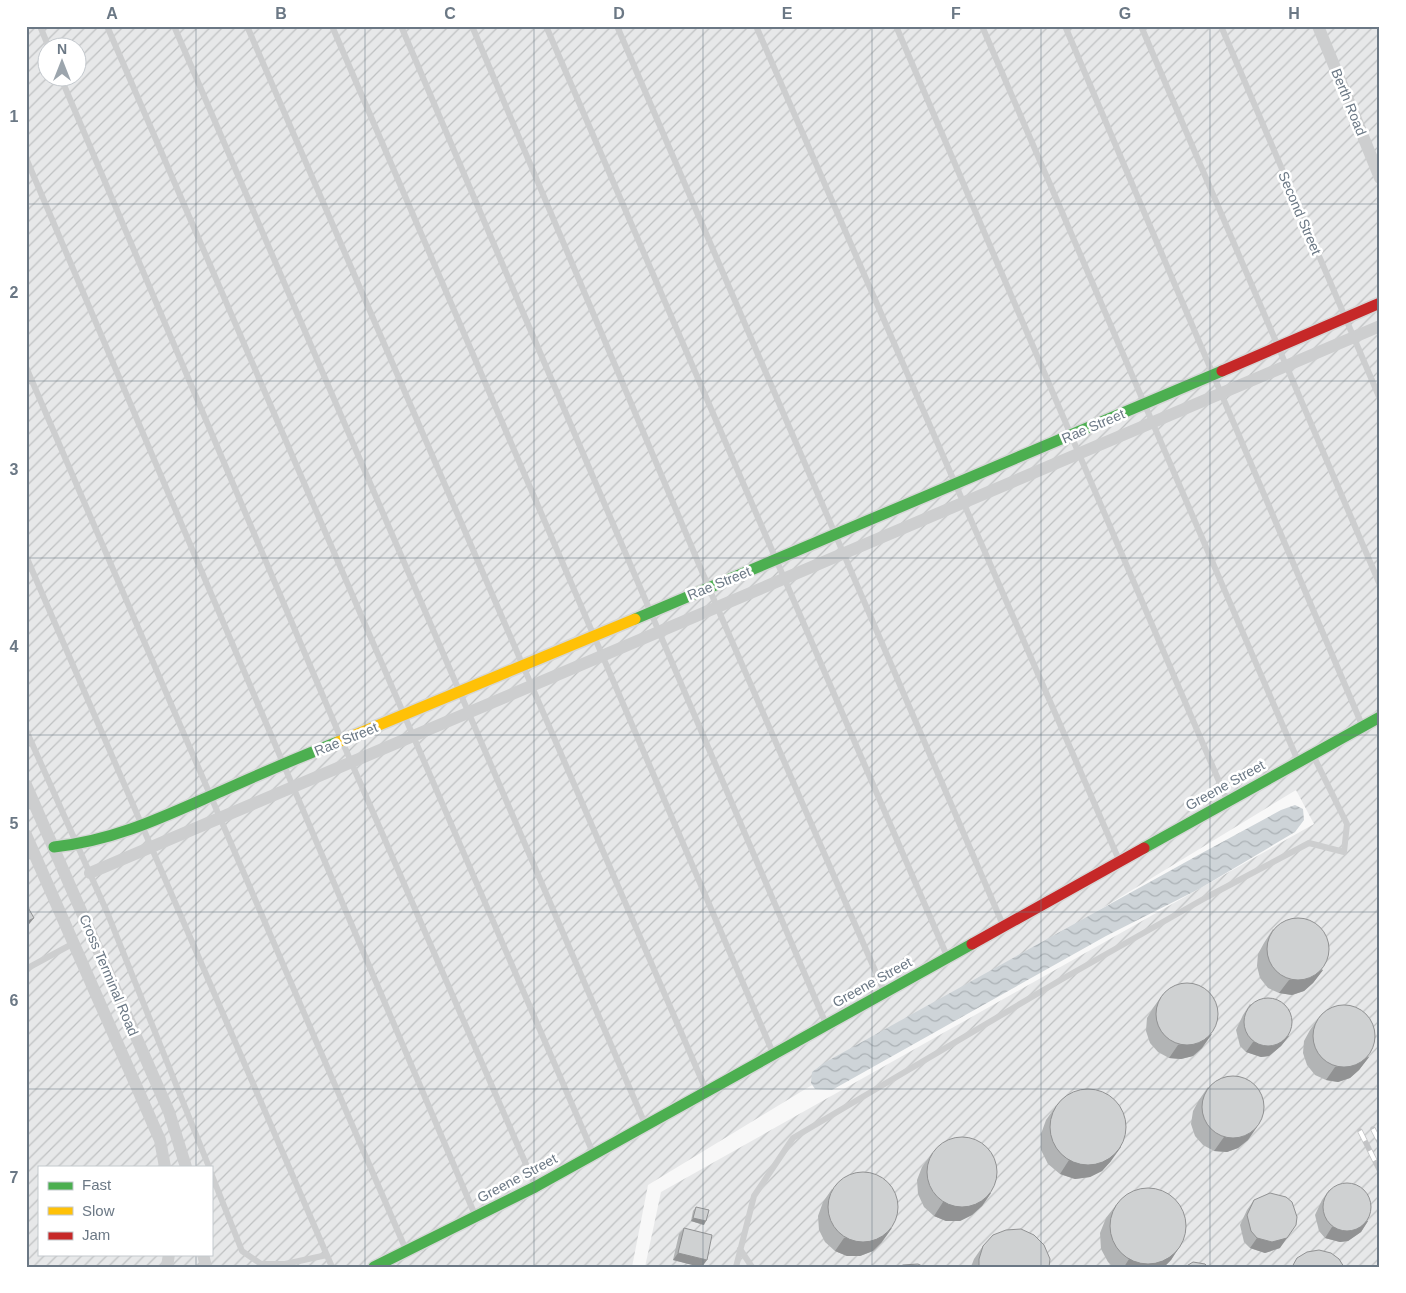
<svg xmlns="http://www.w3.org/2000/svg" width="1406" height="1293" font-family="Arial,sans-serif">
<defs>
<pattern id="industrial-furrows" width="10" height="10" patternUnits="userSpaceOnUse" patternTransform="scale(1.25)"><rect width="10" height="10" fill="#e7e8e9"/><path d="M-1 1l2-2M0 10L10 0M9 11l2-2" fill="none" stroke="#bfc1c2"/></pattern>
<pattern id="water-waves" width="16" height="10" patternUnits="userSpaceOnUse" patternTransform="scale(1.25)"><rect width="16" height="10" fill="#ced4d8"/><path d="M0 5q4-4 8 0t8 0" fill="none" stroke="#abb1b5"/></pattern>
</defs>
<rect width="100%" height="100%" fill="#f8f8f8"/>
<!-- industrial -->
<path fill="url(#industrial-furrows)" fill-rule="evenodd" d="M26,26H1380V1267H645L661,1192L1314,824L1296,790L648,1185L632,1267H26ZM48,48H78V78H48ZM39,1167H211V1254H39Z"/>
<!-- water -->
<path fill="url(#water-waves)" d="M1295,805L1303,809L1304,820L1295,832L1199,889L1106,936L832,1090L815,1089L811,1083L812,1072L824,1063L1202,853L1281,810Z"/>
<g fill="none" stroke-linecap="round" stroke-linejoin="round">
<!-- fast casing -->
<g stroke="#d5d6d6" stroke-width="14">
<path id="fast" d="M635,619L1222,371
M54,847C117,840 165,816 222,791C260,774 299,757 338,742
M1144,848L1380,717
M374,1267L535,1187L972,944"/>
</g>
<!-- slow casing -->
<g stroke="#d5d6d6" stroke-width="14">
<path id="slow" d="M338,742L635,619"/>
</g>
<!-- jam casing -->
<g stroke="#d5d6d6" stroke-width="14">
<path id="jam" d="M1222,371L1380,303
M972,944L1144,848"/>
</g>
<!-- lane -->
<path stroke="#cdcecf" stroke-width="6" d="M40,26L49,48
M107,26L593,1153
M174,26L645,1124
M247,26L706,1090
M332,26L773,1053
M401,26L826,1024
M472,26L717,607L884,991
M546,26L947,956
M617,26L1003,925
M756,26L1119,860
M896,26L1227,800
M982,26L1298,761
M1065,26L1362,725
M1141,26L1380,585
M1221,26L1380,399
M61,78L342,741L535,1185
M26,158L475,1215
M26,367L406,1250
M26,556L332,1267
M26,730L107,912L209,1167
M26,969L74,943
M211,1173L242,1251L261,1264H285L327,1255
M740,1249L752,1267
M736,1267L754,1196L793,1138L1064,978L1207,897L1309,843L1344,852L1347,824L1313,755"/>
<!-- street -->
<path stroke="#cdcecf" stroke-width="12" d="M1318,26L1380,178
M26,785L169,1112L186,1167
M26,835L160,1140L165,1167
M90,873L1380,326
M203,1254L206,1267
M167,1267L169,1254"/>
<!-- fast -->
<use href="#fast" stroke="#4caf50" stroke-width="11"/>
<!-- slow -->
<use href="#slow" stroke="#ffc107" stroke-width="11"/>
<!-- jam -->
<use href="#jam" stroke="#c62828" stroke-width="11"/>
<!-- rail casing -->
<g stroke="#c2c3c5" stroke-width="5.5">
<path id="rail" d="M1373,1129L1380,1143
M1360,1131L1380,1171"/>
</g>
<!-- rail -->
<use href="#rail" stroke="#fff" stroke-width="4" stroke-dasharray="11" stroke-linecap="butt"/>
</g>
<!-- wall -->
<path fill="#b2b4b5" d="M1273,929L1323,970L1313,983L1304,991L1292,995L1279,993L1268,988L1260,978L1257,966L1258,954L1264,943Z
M1163,994L1202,1048L1193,1056L1181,1059L1169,1058L1158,1052L1150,1043L1146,1031L1147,1018L1153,1008Z
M1250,1004L1289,1036L1281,1046L1269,1056L1261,1057L1246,1052L1240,1046L1236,1030L1243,1015Z
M1320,1016L1369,1057L1359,1070L1350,1078L1338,1082L1326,1080L1315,1075L1307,1065L1303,1053L1304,1041L1310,1030Z
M1208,1087L1248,1140L1238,1148L1227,1152L1214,1151L1203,1145L1195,1136L1191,1124L1193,1111L1199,1100Z
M1056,1106L1111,1161L1102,1171L1090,1177L1075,1179L1060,1174L1048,1164L1041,1150V1134L1046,1120Z
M932,1153L991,1193L982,1206L972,1215L960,1221H946L934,1216L924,1207L918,1194L917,1180L922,1167Z
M832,1189L882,1242L873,1251L860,1256H847L835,1251L825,1242L819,1230L818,1216L823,1202Z
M1329,1190L1368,1221L1361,1232L1348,1241L1340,1242L1325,1238L1319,1231L1315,1215L1322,1200Z
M1254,1200L1280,1248L1265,1253L1250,1248L1244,1242L1240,1225L1247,1210Z
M1116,1205L1180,1246L1171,1260L1164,1267H1113L1108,1262L1101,1249L1100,1233L1106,1218Z
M696,1207L704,1225L691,1221L693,1211Z
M684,1228L702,1267L673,1260L679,1234Z
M983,1246L1049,1267H971L974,1259Z"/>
<!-- shaded-wall -->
<path fill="#919293" d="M34,918L26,928V922Z
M1323,970L1313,983L1304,991L1292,995L1279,993L1289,980Z
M1212,1034L1202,1048L1193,1056L1181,1059L1169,1058L1178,1045Z
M1289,1036L1281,1046L1269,1056L1261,1057L1246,1052L1253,1042Z
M1369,1057L1359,1070L1350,1078L1338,1082L1326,1080L1335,1067Z
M1257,1127L1248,1140L1238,1148L1227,1152L1214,1151L1224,1137Z
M1121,1147L1111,1161L1102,1171L1090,1177L1075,1179L1060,1174L1069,1160Z
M991,1193L982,1206L972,1215L960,1221H946L934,1216L943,1202Z
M693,1218L706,1221L704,1225L691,1221Z
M1368,1221L1361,1232L1348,1241L1340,1242L1325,1238L1332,1227Z
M892,1228L882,1242L873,1251L860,1256H847L835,1251L844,1238Z
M1257,1238H1287L1280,1248L1265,1253L1250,1248Z
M1180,1246L1171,1260L1164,1267H1124L1129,1259Z
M678,1253L707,1260L702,1267H700L673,1260Z"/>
<!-- building -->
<path fill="#cfd1d2" stroke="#919293" d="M26,904L34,918L26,922Z
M1267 949a31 31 0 1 1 62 0a31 31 0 1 1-62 0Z
M1156 1014a31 31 0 1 1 62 0a31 31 0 1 1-62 0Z
M1244 1022a24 24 0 1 1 48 0a24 24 0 1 1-48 0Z
M1313 1036a31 31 0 1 1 62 0a31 31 0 1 1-62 0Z
M1202 1107a31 31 0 1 1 62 0a31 31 0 1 1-62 0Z
M1050 1127a38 38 0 1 1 76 0a38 38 0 1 1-76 0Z
M927 1172a35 35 0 1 1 70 0a35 35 0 1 1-70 0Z
M828 1207a35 35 0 1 1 70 0a35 35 0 1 1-70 0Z
M1323 1207a24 24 0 1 1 48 0a24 24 0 1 1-48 0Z
M1110 1226a38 38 0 1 1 76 0a38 38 0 1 1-76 0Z
M1270,1193L1286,1197L1292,1202L1297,1217L1296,1225L1287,1238L1272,1242L1257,1238L1251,1231L1247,1215L1254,1200Z
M696,1207L709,1210L706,1221L693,1218Z
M684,1228L712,1235L707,1260L678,1253Z
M1021,1229L1034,1235L1044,1245L1050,1259L1049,1267H979V1259L983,1246L993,1235L1006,1230Z
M1319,1250L1331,1253L1339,1259L1344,1267H1292L1297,1258L1307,1252Z
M1193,1262L1205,1264L1208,1267H1185Z
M918,1264L924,1267H899L903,1265Z"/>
<!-- grid -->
<path fill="none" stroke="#6b7885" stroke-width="1" stroke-opacity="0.55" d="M196,26V1167M365,26V1267M534,26V1267M703,26V1267M872,26V1267M1041,26V1267M1210,26V1267M26,204H1380M26,381H1380M26,558H1380M26,735H1380M26,912H1380M26,1089H1380M196,1254V1267"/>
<g text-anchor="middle" stroke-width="5" stroke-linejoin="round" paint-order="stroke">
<!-- street labels -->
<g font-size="14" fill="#6b7885" stroke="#fff">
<text transform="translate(1349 102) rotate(68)" y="5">Berth Road</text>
<text transform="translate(1300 213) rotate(67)" y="5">Second Street</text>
<text transform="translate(1093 426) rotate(-23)" y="5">Rae Street</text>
<text transform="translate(719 583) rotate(-22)" y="5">Rae Street</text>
<text transform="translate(346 739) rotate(-22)" y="5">Rae Street</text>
<text transform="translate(1225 785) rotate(-29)" y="5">Greene Street</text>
<text transform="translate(109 975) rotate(67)" y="5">Cross Terminal Road</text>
<text transform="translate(872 982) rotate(-29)" y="5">Greene Street</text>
<text transform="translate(517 1178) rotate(-28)" y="5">Greene Street</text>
</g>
</g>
<!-- border -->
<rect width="1406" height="1293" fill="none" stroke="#ffffff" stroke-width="55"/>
<!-- legend -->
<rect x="38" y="1166" width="175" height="90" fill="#ffffff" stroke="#c4c9ce"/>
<rect x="48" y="1182" width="25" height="8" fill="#4caf50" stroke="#c4c9ce"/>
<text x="82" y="1190" font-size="15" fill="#6b7885">Fast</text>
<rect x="48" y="1207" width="25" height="8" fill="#ffc107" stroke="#c4c9ce"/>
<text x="82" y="1216" font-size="15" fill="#6b7885">Slow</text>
<rect x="48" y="1232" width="25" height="8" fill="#c62828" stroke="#c4c9ce"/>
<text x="82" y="1240" font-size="15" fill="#6b7885">Jam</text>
<!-- north arrow -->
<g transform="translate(62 62)"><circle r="24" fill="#ffffff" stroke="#c4c9ce"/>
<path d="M0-4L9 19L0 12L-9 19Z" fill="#9ca5ad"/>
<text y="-8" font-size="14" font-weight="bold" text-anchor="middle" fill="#6b7885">N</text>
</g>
<rect x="28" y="28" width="1350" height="1238" fill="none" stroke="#6b7885" stroke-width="2"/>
<g font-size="16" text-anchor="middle" font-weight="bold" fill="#6b7885">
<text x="112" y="19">A</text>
<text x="281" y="19">B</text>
<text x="450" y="19">C</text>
<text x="619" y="19">D</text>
<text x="787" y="19">E</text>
<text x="956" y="19">F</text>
<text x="1125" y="19">G</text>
<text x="1294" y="19">H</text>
<text x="14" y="122">1</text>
<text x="14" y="298">2</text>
<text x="14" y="475">3</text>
<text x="14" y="652">4</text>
<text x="14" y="829">5</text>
<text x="14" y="1006">6</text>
<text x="14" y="1183">7</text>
</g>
</svg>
